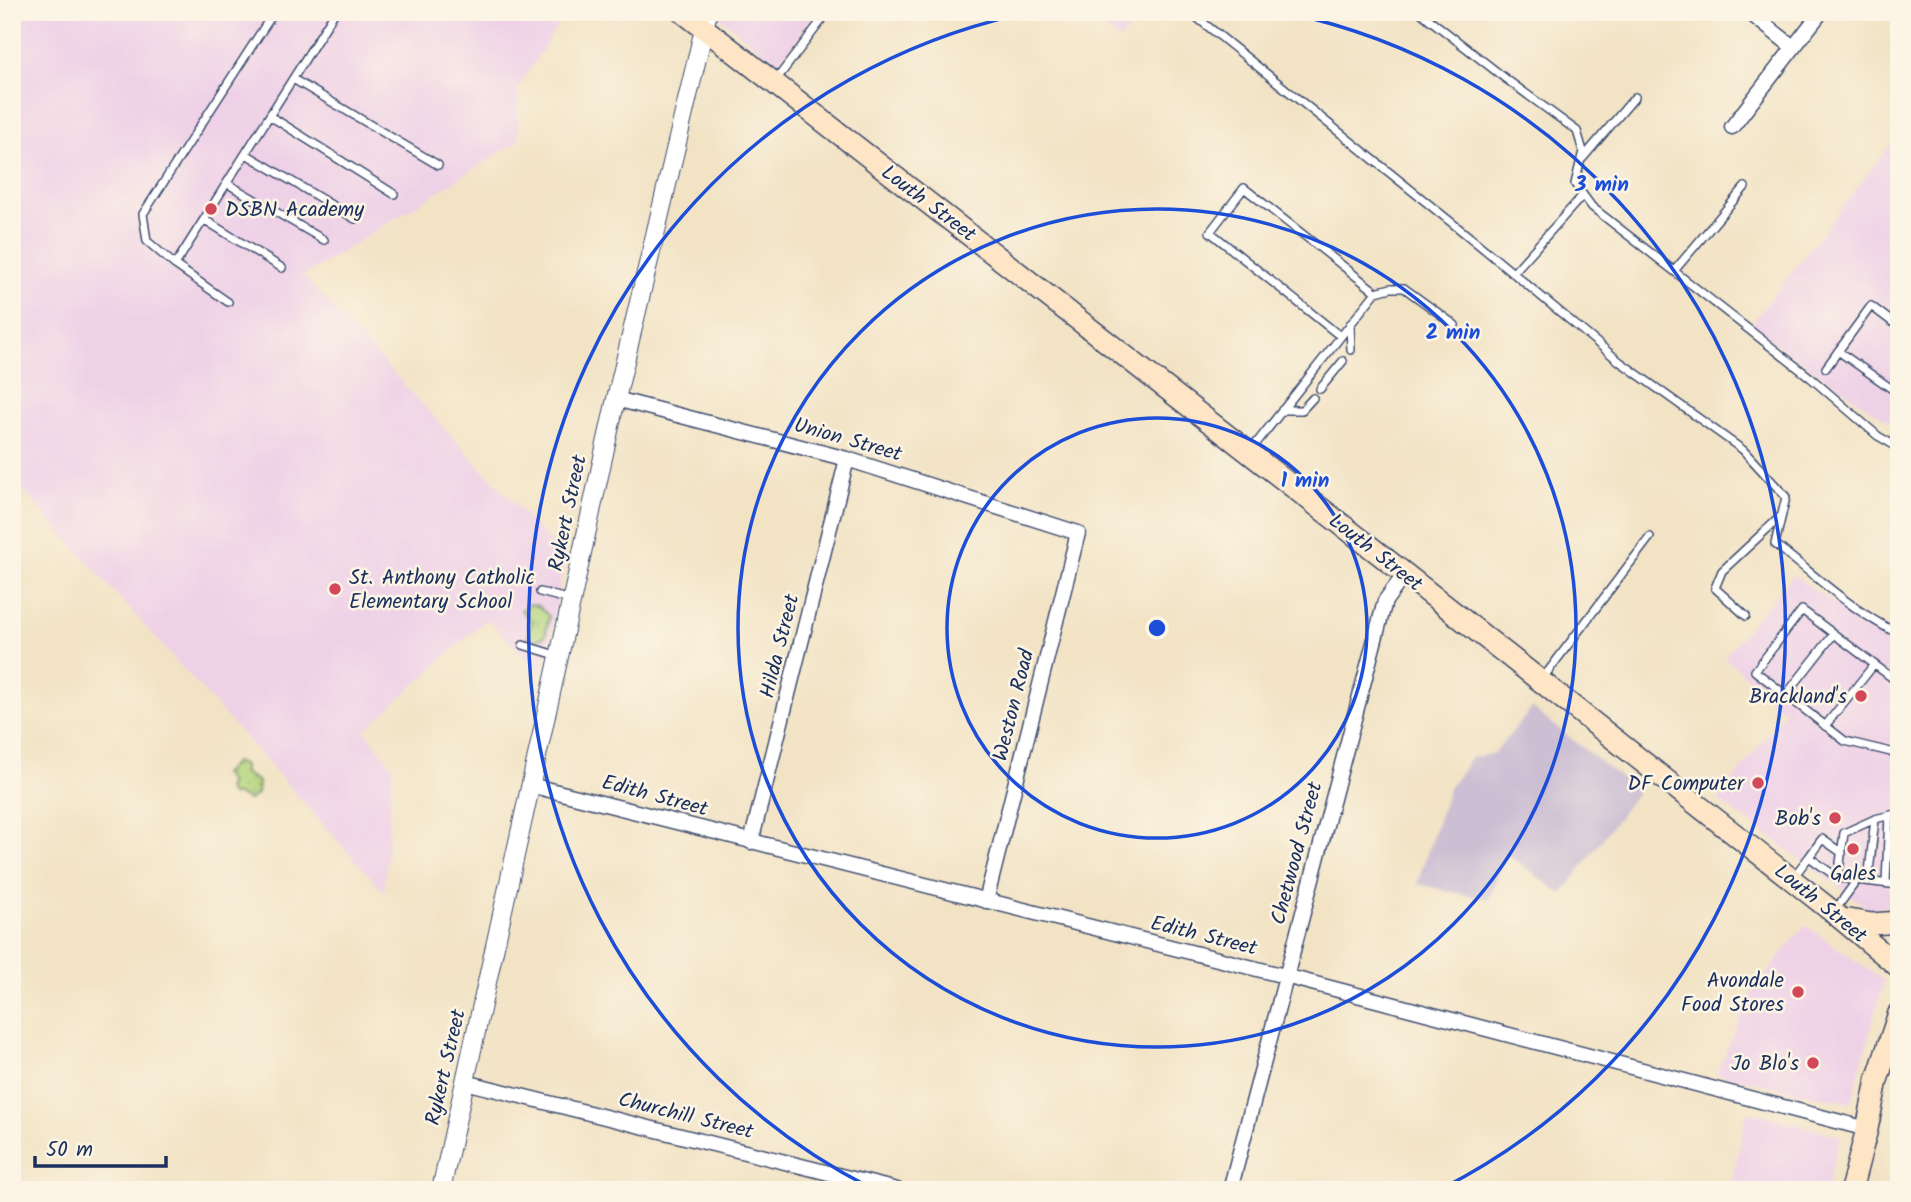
<svg xmlns="http://www.w3.org/2000/svg" width="1911" height="1202" font-family="Kalam,sans-serif">
<defs>
<pattern id="grass-tufts" width="24" height="20" patternUnits="userSpaceOnUse" patternTransform="scale(1.75)"><rect width="24" height="20" fill="#b5d67e"/><path d="M3 7l-1-3M5 7V3M7 7l1-3M15 17l-1-3M17 17v-4M19 17l1-3" fill="none" stroke="#9bb86f"/></pattern>
<pattern id="park-dots" width="8" height="8" patternUnits="userSpaceOnUse" patternTransform="scale(1.75)"><rect width="8" height="8" fill="#b5d67e"/><path d="M2 2h.1M6 6h.1" fill="none" stroke="#9bb86f" stroke-width="1.8" stroke-linecap="round"/></pattern>
</defs>
<rect width="100%" height="100%" fill="#fcf5e5"/>
<filter id="ink" filterUnits="userSpaceOnUse"><feTurbulence type="fractalNoise" baseFrequency=".0143" numOctaves="2"/><feDisplacementMap in="SourceGraphic" scale="14" xChannelSelector="R" yChannelSelector="G"/><feConvolveMatrix kernelMatrix="1 2 1 2 8 2 1 2 1" color-interpolation-filters="sRGB"/></filter>
<filter id="wash" filterUnits="userSpaceOnUse"><feTurbulence type="fractalNoise" baseFrequency=".00686" numOctaves="4" result="noise"/><feDisplacementMap in="SourceGraphic" scale="28" xChannelSelector="R" yChannelSelector="G"/><feGaussianBlur stdDeviation="1.57" result="paint"/><feColorMatrix in="noise" values="0 0 0 0 0 0 0 0 0 0 0 0 0 0 0 0 0 1.4 0 .05"/><feComposite in="paint" operator="in"/></filter>
<g filter="url(#wash)">
<rect width="100%" height="100%" fill="#f2e3c5"/>
<!-- built -->
<path fill="#eed0e7" d="M12,12H566L518,88V141L303,276L565,558L543,675L487,619L365,730L393,767L384,892L12,478Z
M720,12H818L777,64L719,16Z
M1085,12H1141L1120,40Z
M1891,144L1899,150V429L1750,326Z
M1793,575L1899,647V771L1889,905L1871,910L1718,800L1785,711L1724,657Z
M1805,925L1884,981L1851,1103L1716,1074L1753,991Z
M1747,1111L1840,1136L1826,1190H1730Z"/>
<!-- industrial -->
<path fill="#ccbed3" d="M1532,708L1638,791L1562,894L1506,854L1489,900L1417,884L1448,790L1471,757L1494,754Z"/>
<!-- grass -->
<path fill="url(#grass-tufts)" stroke="#68826e" stroke-width="2" d="M529,604L538,606L549,616L545,636L535,640L528,637L532,621L521,610Z"/>
<!-- park -->
<path fill="url(#park-dots)" stroke="#68826e" stroke-width="2" d="M235,762L244,766V773L258,782L257,794L249,800L238,795H231L227,789L230,783L223,774Z"/>
</g>
<g filter="url(#ink)">
<g fill="none" stroke-linecap="round" stroke-linejoin="round">
<!-- service casing -->
<g stroke="#3b4a6d" stroke-width="10">
<path id="service" d="M1190,12L1472,239L1619,361L1743,450L1786,497L1775,544C1814,575 1854,612 1899,634
M1420,12L1506,79L1577,131L1583,151L1575,184L1592,207L1811,378L1878,436L1899,448
M293,79L438,165
M776,80L828,12
M270,116L394,194
M246,154L355,219
M1583,158L1635,97
M228,184L324,240
M205,220L282,268
M175,265L335,12
M1674,271L1745,187
M1513,273L1583,195
M1376,292L1391,288H1404L1455,325
M228,302L175,265L147,241L143,214L274,12
M1350,324L1351,350
M1838,351L1899,394
M1826,368L1871,306L1899,327
M1320,389L1343,361
M1282,410H1302L1313,398
M1251,450L1376,292L1244,188L1210,232L1340,336
M540,592L571,600
M1746,616L1715,588L1722,571L1780,517
M523,645L559,656
M1543,678L1650,537
M1899,683L1802,610L1755,671L1845,741L1899,754
M1786,695L1833,635
M1825,726L1873,666
M1809,857L1822,839L1842,853
M1794,876L1809,857L1838,878L1899,885
M1838,878L1844,833L1875,819
M1868,881L1875,819L1899,813
M1886,882L1889,816
M1836,909L1857,880"/>
</g>
<!-- minor casing -->
<g stroke="#3b4a6d" stroke-width="17">
<path id="minor" d="M1749,12L1793,47
M1732,127L1821,12
M616,399L847,459L1078,533L986,901
M530,785L1285,976L1867,1129
M751,842L847,459
M465,1082L897,1190
M1230,1190L1385,601L1405,574"/>
</g>
<!-- tertiary casing -->
<g stroke="#3b4a6d" stroke-width="20">
<path id="tertiary" d="M441,1190L616,399L708,12"/>
</g>
<!-- secondary casing -->
<g stroke="#3b4a6d" stroke-width="24">
<path id="secondary" d="M683,12L1405,574L1833,912L1899,967
M1842,919L1872,924L1899,922
M1851,1190L1867,1129L1877,1080L1899,1013"/>
</g>
<!-- service -->
<use href="#service" stroke="#fff" stroke-width="7"/>
<!-- minor -->
<use href="#minor" stroke="#fff" stroke-width="14"/>
<!-- tertiary -->
<use href="#tertiary" stroke="#fff" stroke-width="18"/>
<!-- secondary -->
<use href="#secondary" stroke="#fee5c5" stroke-width="21"/>
</g>
</g>
<!-- distance rings -->
<g fill="none" stroke="#1d4ed8" stroke-width="3.5">
<circle cx="1157" cy="628" r="210"/>
<circle cx="1157" cy="628" r="419"/>
<path d="M871 1188A629 629 0 0 1 1026 13M1288 13A629 629 0 0 1 1443 1188"/>
</g>
<!-- markers -->
<g fill="#d1495b" stroke="#fcf5e5" stroke-width="2.5">
<circle cx="211" cy="209" r="7"/>
<circle cx="335" cy="589" r="7"/>
<circle cx="1861" cy="696" r="7"/>
<circle cx="1758" cy="783" r="7"/>
<circle cx="1835" cy="818" r="7"/>
<circle cx="1853" cy="849" r="7"/>
<circle cx="1798" cy="992" r="7"/>
<circle cx="1813" cy="1063" r="7"/>
</g>
<g text-anchor="middle" stroke-width="5" stroke-linejoin="round" paint-order="stroke">
<!-- street labels -->
<g font-size="21" fill="#1b2f5e" stroke="#fcf5e5">
<text transform="translate(929 203) rotate(37)" y="7">Louth Street</text>
<text transform="translate(848 439) rotate(16)" y="7">Union Street</text>
<text transform="translate(567 513) rotate(-78)" y="7">Rykert Street</text>
<text transform="translate(1376 552) rotate(38)" y="7">Louth Street</text>
<text transform="translate(779 646) rotate(-76)" y="7">Hilda Street</text>
<text transform="translate(1013 705) rotate(-76)" y="7">Weston Road</text>
<text transform="translate(655 795) rotate(15)" y="7">Edith Street</text>
<text transform="translate(1296 853) rotate(-75)" y="7">Chetwood Street</text>
<text transform="translate(1821 903) rotate(39)" y="7">Louth Street</text>
<text transform="translate(1204 935) rotate(14)" y="7">Edith Street</text>
<text transform="translate(445 1067) rotate(-77)" y="7">Rykert Street</text>
<text transform="translate(686 1115) rotate(14)" y="7">Churchill Street</text>
</g>
<!-- poi labels -->
<g font-size="21" fill="#1b2f5e" stroke="#fcf5e5" text-anchor="end">
<text x="225" y="216" text-anchor="start">DSBN Academy</text>
<text x="349" y="584" text-anchor="start">St. Anthony Catholic<tspan x="349" dy="24">Elementary School</tspan></text>
<text x="1847" y="703">Brackland's</text>
<text x="1744" y="790">DF Computer</text>
<text x="1821" y="825">Bob's</text>
<text x="1853" y="880" text-anchor="middle">Gales</text>
<text x="1784" y="987">Avondale<tspan x="1784" dy="24">Food Stores</tspan></text>
<text x="1799" y="1070">Jo Blo's</text>
</g>
</g>
<circle cx="1157" cy="628" r="10" fill="#1d4ed8" stroke="#fcf5e5" stroke-width="3.5"/>
<g font-size="21" text-anchor="middle" font-weight="bold" fill="#1d4ed8" stroke="#fcf5e5" stroke-width="5" stroke-linejoin="round" paint-order="stroke">
<text x="1602" y="191">3 min</text>
<text x="1453" y="339">2 min</text>
<text x="1305" y="487">1 min</text>
</g>
<!-- margin -->
<rect width="1911" height="1202" fill="none" stroke="#fcf5e5" stroke-width="42"/>
<!-- scale -->
<path d="M35 1156v10h131v-10" fill="none" stroke="#1b2f5e" stroke-width="3.5"/>
<text x="46" y="1156" font-size="21" fill="#1b2f5e" stroke="#fcf5e5" stroke-width="5" paint-order="stroke">50 m</text>
</svg>
